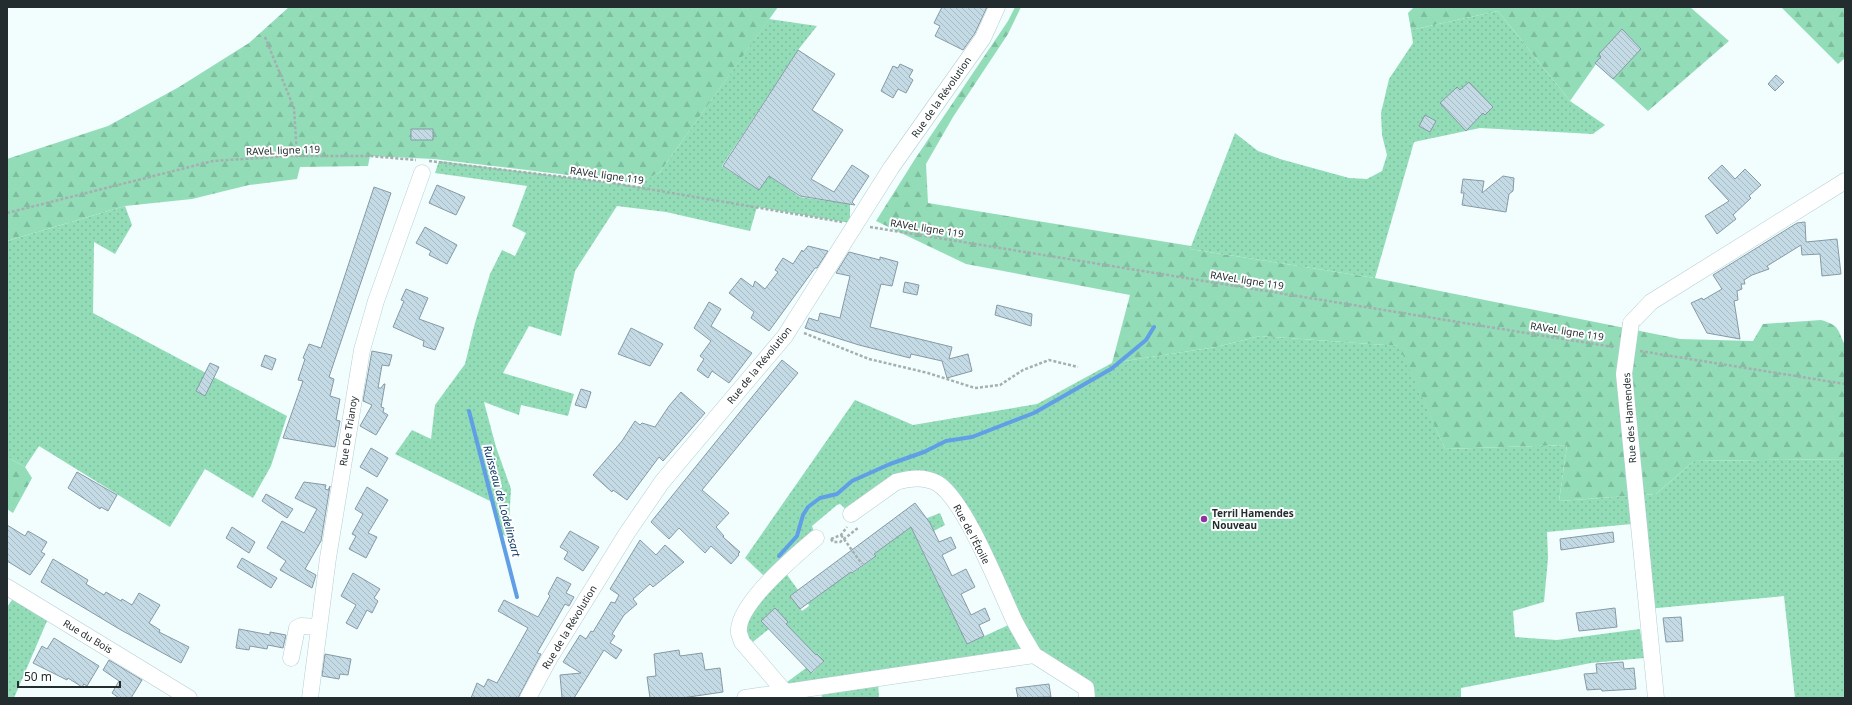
<svg xmlns="http://www.w3.org/2000/svg" width="1852" height="705" font-family="'Noto Sans',sans-serif">
<defs>
<pattern id="grass-dots" width="8" height="8" patternUnits="userSpaceOnUse"><rect width="8" height="8" fill="#92ddb8"/><path d="M2 2h.1M6 6h.1" fill="none" stroke="#7ebe9e" stroke-width="1.8" stroke-linecap="round"/></pattern>
<pattern id="forest-firs" width="22" height="20" patternUnits="userSpaceOnUse"><rect width="22" height="20" fill="#92ddb8"/><path d="M5 1l3.5 6h-7zM16 11l3.5 6h-7z" fill="#7ebe9e"/></pattern>
<pattern id="building-back-hatch" width="6" height="6" patternUnits="userSpaceOnUse"><rect width="6" height="6" fill="#c4dbe6"/><path d="M-1 5l2 2M0 0l6 6M5-1l2 2" fill="none" stroke="#a8bcc6"/></pattern>
</defs>
<rect width="100%" height="100%" fill="#f2fdfe"/>
<!-- grass -->
<path fill="url(#grass-dots)" d="M1498,11L1570,101L1605,125L1593,134L1480,128L1414,142L1375,278L1190,249L1235,133L1258,151L1280,159L1349,178L1367,179L1382,171L1387,155L1382,135L1381,113L1389,79L1413,43L1411,30Z
M769,19L817,26L798,50L722,166L759,190L769,176L800,197L850,204V223L757,207L750,231L666,212L617,206L575,271L561,336L529,326L503,373L574,394L568,416L521,405L519,415L484,402L496,447L511,489L508,537L501,534L492,502L395,454L412,430L431,439L435,405L465,364L475,323L490,274L502,250L515,256L526,233L512,226L527,186L435,173L439,161L607,182L642,187L643,181L660,172Z
M125,206L132,225L115,254L94,242L93,313L287,416L271,466L253,498L205,469L170,527L39,446L25,467L7,457V241Z
M1260,336L1400,346L1445,449L1567,445L1559,501L1656,494L1694,461L1845,459V698H1795L1784,596L1647,609L1632,524L1547,532L1548,558L1544,602L1513,611L1515,637L1557,640L1640,629L1644,658L1591,663L1461,688V698H1082L1054,663L1034,655L798,691L787,682L806,668L812,673L824,661L818,654L816,655L769,629L749,645L743,630L762,596L785,572L798,590L790,596L802,611L809,606L808,603L850,572L853,573L875,557L874,554L917,522L940,513L945,525L917,540L967,644L1015,622L951,496L917,475L851,514L840,504L837,505L812,526L816,538L791,560L763,575L745,558L855,400L913,425L1037,404L1112,363L1216,347Z
M17,593L47,621L14,698H7V607Z
M878,682L879,698H822L821,691Z"/>
<!-- forest -->
<path fill="url(#forest-firs)" d="M289,7H778L660,172L643,181L626,182L434,159L370,156L368,166L300,167L297,179L249,185L192,199L125,206L7,241V159L108,126L179,87L249,43Z
M1015,7H1021L1008,34L953,117L926,164L928,203L1191,246L1190,249L1375,278L1680,339L1753,341L1763,324L1821,320C1841,326 1837,330 1845,345V459L1694,461L1656,494L1559,501L1567,445L1445,449L1399,346L1260,336L1216,347L1112,363L1130,295L966,264L876,221L915,159L1008,21Z
M1414,7H1690L1729,41L1648,111L1596,64L1570,101L1498,11L1411,30L1408,13Z
M1781,7H1845V58L1838,64Z
M7,457L25,467L32,478L13,513L7,509Z"/>
<g fill="none" stroke-linecap="round" stroke-linejoin="round">
<!-- stream -->
<path stroke="#609fe6" stroke-width="4" d="M469,411L517,597
M779,556L797,536L803,515L808,507L820,498L837,494L852,481L890,464L924,452L946,441L972,437L1034,413L1111,369L1146,340L1154,327"/>
</g>
<!-- building -->
<path fill="url(#building-back-hatch)" stroke="#859aa5" d="M942,7H987L975,33L963,50L935,36L940,26L934,23Z
M1622,29L1641,49L1613,79L1595,63L1601,57L1599,54Z
M798,50L835,74L812,110L843,130L811,179L834,192L852,165L869,176L852,202L855,205L800,196L769,176L759,190L723,166Z
M900,64L913,70L909,77L913,80L906,93L898,89L893,98L881,91L893,66L898,68Z
M1776,75L1784,82L1775,91L1768,84Z
M1469,82L1493,107L1485,115L1483,113L1466,131L1440,103L1457,87L1460,90Z
M1425,115L1436,121L1430,132L1419,126Z
M411,129H433V140H411Z
M1722,165L1735,179L1745,169L1761,185L1749,196L1751,198L1733,215L1736,219L1717,234L1705,216L1729,201L1708,178Z
M1503,176L1514,178L1513,191L1509,194L1506,212L1462,205L1464,193H1461L1463,179L1484,181L1482,193Z
M437,185L465,197L456,215L429,203Z
M374,187L391,193L329,377L334,379L330,396L340,399L336,420L340,421L335,447L283,438L303,381L298,380L305,359L303,358L309,344L321,348Z
M1805,222L1806,242L1837,239L1841,274L1822,276L1820,254L1802,255L1801,245L1767,266L1769,269L1752,275L1744,280L1745,284H1741L1742,289L1737,291L1738,300L1734,301L1740,339L1707,333L1691,303L1702,298L1703,300L1722,289L1713,275L1797,223Z
M425,227L457,245L447,264L429,255L431,251L416,243Z
M808,246L828,251L817,268H815L769,331L751,318L754,312L729,293L741,278L753,287L755,281L765,289L778,272L775,270L783,258L793,264L802,250L803,252Z
M849,252L880,260V257L898,262L892,286L881,284L870,327L952,347L949,359L968,354L972,371L947,378L942,361L911,354L910,358L859,345L805,328L809,318L818,321L820,313L840,318L850,276L836,273Z
M905,282L919,285L917,295L903,292Z
M406,289L428,298L419,319L444,328L435,350L423,346L424,341L393,327L404,301L401,300Z
M709,302L721,309L711,326L752,353L729,383L712,371L708,378L697,370L704,359L700,356L711,341L694,328Z
M997,305L1032,314L1031,326L995,315Z
M631,328L663,344L650,366L618,354Z
M372,351L392,355L389,366L382,365L378,388H381L384,384H385L381,407L384,408L383,412L388,415L376,435L360,426L372,405L363,401Z
M265,355L276,359L272,370L261,366Z
M782,360L798,373L702,490L729,513L716,527L724,536L723,537L740,552L738,554L739,555L731,564L711,546L705,553L679,528L669,539L651,522Z
M210,363L219,367L205,396L196,391Z
M581,389L591,392L586,408L575,405Z
M681,392L705,413L663,461L659,457L627,500L613,490L612,492L593,475L622,441L635,421L640,425L642,423L655,427L669,406Z
M371,448L388,458L377,477L360,467Z
M77,472L117,495L108,511L101,507L100,509L68,488Z
M304,482L326,485L325,489L328,490L330,486L321,541L305,569L316,575L312,588L280,570L286,561L267,548L282,521L304,533L317,509L295,498Z
M367,487L388,500L368,533L377,537L366,558L349,549L356,536L352,534L363,514L355,509Z
M266,494L293,509L287,518L262,501Z
M915,503L930,523L939,542L951,537L956,548L942,555L952,576L966,569L975,587L961,594L971,615L985,608L990,620L979,625L984,636L967,644L911,527L874,554L876,556L852,573L851,572L800,609L790,596Z
M7,525L25,536L28,531L47,542L41,552L45,554L30,575L7,561Z
M232,527L255,542L249,553L226,538Z
M570,531L599,547L583,571L564,559L568,552L560,547Z
M1613,532L1614,542L1561,550L1560,539Z
M640,540L656,555L665,545L684,562L653,587L650,584L633,599L637,604L624,615L612,634L615,636L610,643L622,650L616,659L604,650L574,698H562L560,675L581,673L563,662L580,635L586,639L591,631L593,632L611,602L615,603L619,595L610,589Z
M242,558L277,578L271,588L237,567Z
M53,559L88,580L86,584L104,595L106,592L121,601L122,599L132,605L139,593L160,605L149,623L160,630L159,632L189,647L181,663L121,630L41,582Z
M353,573L380,589L374,598L378,601L372,613L367,610L357,629L346,623L356,605L341,596Z
M557,577L571,584L566,593L574,597L569,606L565,604L537,653L541,654L518,698H471L477,683L484,687L488,679L497,683L528,628L498,611L504,600L538,617L550,596L548,594Z
M775,608L788,622L786,624L816,655L817,654L824,661L811,673L761,621Z
M1615,608L1617,627L1579,631L1576,613Z
M1681,617L1683,641L1666,642L1663,618Z
M239,629L270,635V632L286,635L283,648L268,645L267,649L250,646L249,650L236,648Z
M54,638L99,666L87,686L84,684L82,687L68,678L67,680L33,663L42,646L47,649Z
M679,650L680,656L702,653L705,670L720,668L723,692L682,698H650L647,677L656,676L654,654Z
M325,654L351,659L348,675L340,674L339,679L322,676Z
M109,660L142,680L131,698H119L112,693L119,681L103,670Z
M1623,662L1624,669L1634,668L1636,689L1602,691L1601,689L1587,690L1584,674L1597,673L1596,664Z
M1049,684L1051,697L1018,698L1016,688Z"/>
<g fill="none" stroke-linecap="round" stroke-linejoin="round">
<!-- minor casing -->
<g stroke="#b4ced2" stroke-width="17">
<path id="minor" d="M1631,323L1651,302L1845,181
M1624,374L1656,698
M851,514L896,482C909,478 924,476 937,483C965,500 999,588 1014,620C1020,632 1027,643 1034,655
M7,587L189,698
M291,658L297,628L301,626L318,627
M785,692L742,642C741,639 740,636 739,633C735,606 797,554 816,538
M310,698L328,558L362,350L376,301L422,173
M528,698L549,659L627,533L662,482L785,336L891,168L983,38L997,7
M745,698L1034,655L1086,688L1087,698"/>
</g>
<!-- path -->
<path stroke="#a4afb0" stroke-width="2.5" stroke-dasharray="3 2" stroke-linecap="butt" d="M265,37L294,108L297,156
M429,161L607,182L842,222
M7,213L213,161L289,156H370L416,160
M870,227L1613,347
M804,333L869,359L928,373L975,388L1000,385L1023,370L1049,360L1078,367
M1640,351L1845,384
M841,535L862,564
M831,539L833,542H840L858,528
M831,539L841,535L847,527"/>
<!-- minor -->
<use href="#minor" stroke="#fff" stroke-width="16"/>
<!-- minor-bridge casing -->
<g stroke="#b4ced2" stroke-width="17" stroke-linecap="butt">
<path id="minor-bridge" d="M1624,374L1631,323"/>
</g>
<!-- minor-bridge -->
<use href="#minor-bridge" stroke="#fff" stroke-width="16"/>
</g>
<!-- markers -->
<circle fill="#8e34a0" stroke="#fff" stroke-width="1.5" cx="1204" cy="519" r="4"/>
<g text-anchor="middle" stroke-width="4" stroke-linejoin="round" paint-order="stroke">
<!-- street labels -->
<g font-size="10" fill="#232d2f" stroke="#fff">
<text transform="translate(941 97) rotate(-55)" y="4">Rue de la Révolution</text>
<text transform="translate(283 150) rotate(-2)" y="4">RAVeL ligne 119</text>
<text transform="translate(607 175) rotate(8)" y="4">RAVeL ligne 119</text>
<text transform="translate(927 228) rotate(9)" y="4">RAVeL ligne 119</text>
<text transform="translate(1247 280) rotate(9)" y="4">RAVeL ligne 119</text>
<text transform="translate(1567 331) rotate(9)" y="4">RAVeL ligne 119</text>
<text transform="translate(759 365) rotate(-51)" y="4">Rue de la Révolution</text>
<text transform="translate(1629 418) rotate(-94)" y="4">Rue des Hamendes</text>
<text transform="translate(348 431) rotate(-81)" y="4">Rue De Trianoy</text>
<text transform="translate(972 534) rotate(62)" y="4">Rue de l'Étoile</text>
<text transform="translate(569 627) rotate(-59)" y="4">Rue de la Révolution</text>
<text transform="translate(88 636) rotate(31)" y="4">Rue du Bois</text>
</g>
<!-- poi labels -->
<g font-size="10" font-weight="bold" fill="#232d2f" stroke="#fff" text-anchor="start">
<text x="1212" y="517">Terril Hamendes<tspan x="1212" dy="12">Nouveau</tspan></text>
</g>
<!-- water labels -->
<g font-size="11" font-style="italic" fill="#0d3a68" stroke="#fff">
<text transform="translate(502 501) rotate(75)" y="4">Ruisseau de Lodelinsart</text>
</g>
</g>
<!-- border -->
<rect width="1852" height="705" fill="none" stroke="#232d2f" stroke-width="16"/>
<!-- scale -->
<path d="M18 681v6h102v-6" fill="none" stroke="#232d2f" stroke-width="2"/>
<text x="24" y="681" font-size="12" fill="#232d2f" stroke="#ffffff" stroke-width="3" paint-order="stroke">50 m</text>
</svg>
